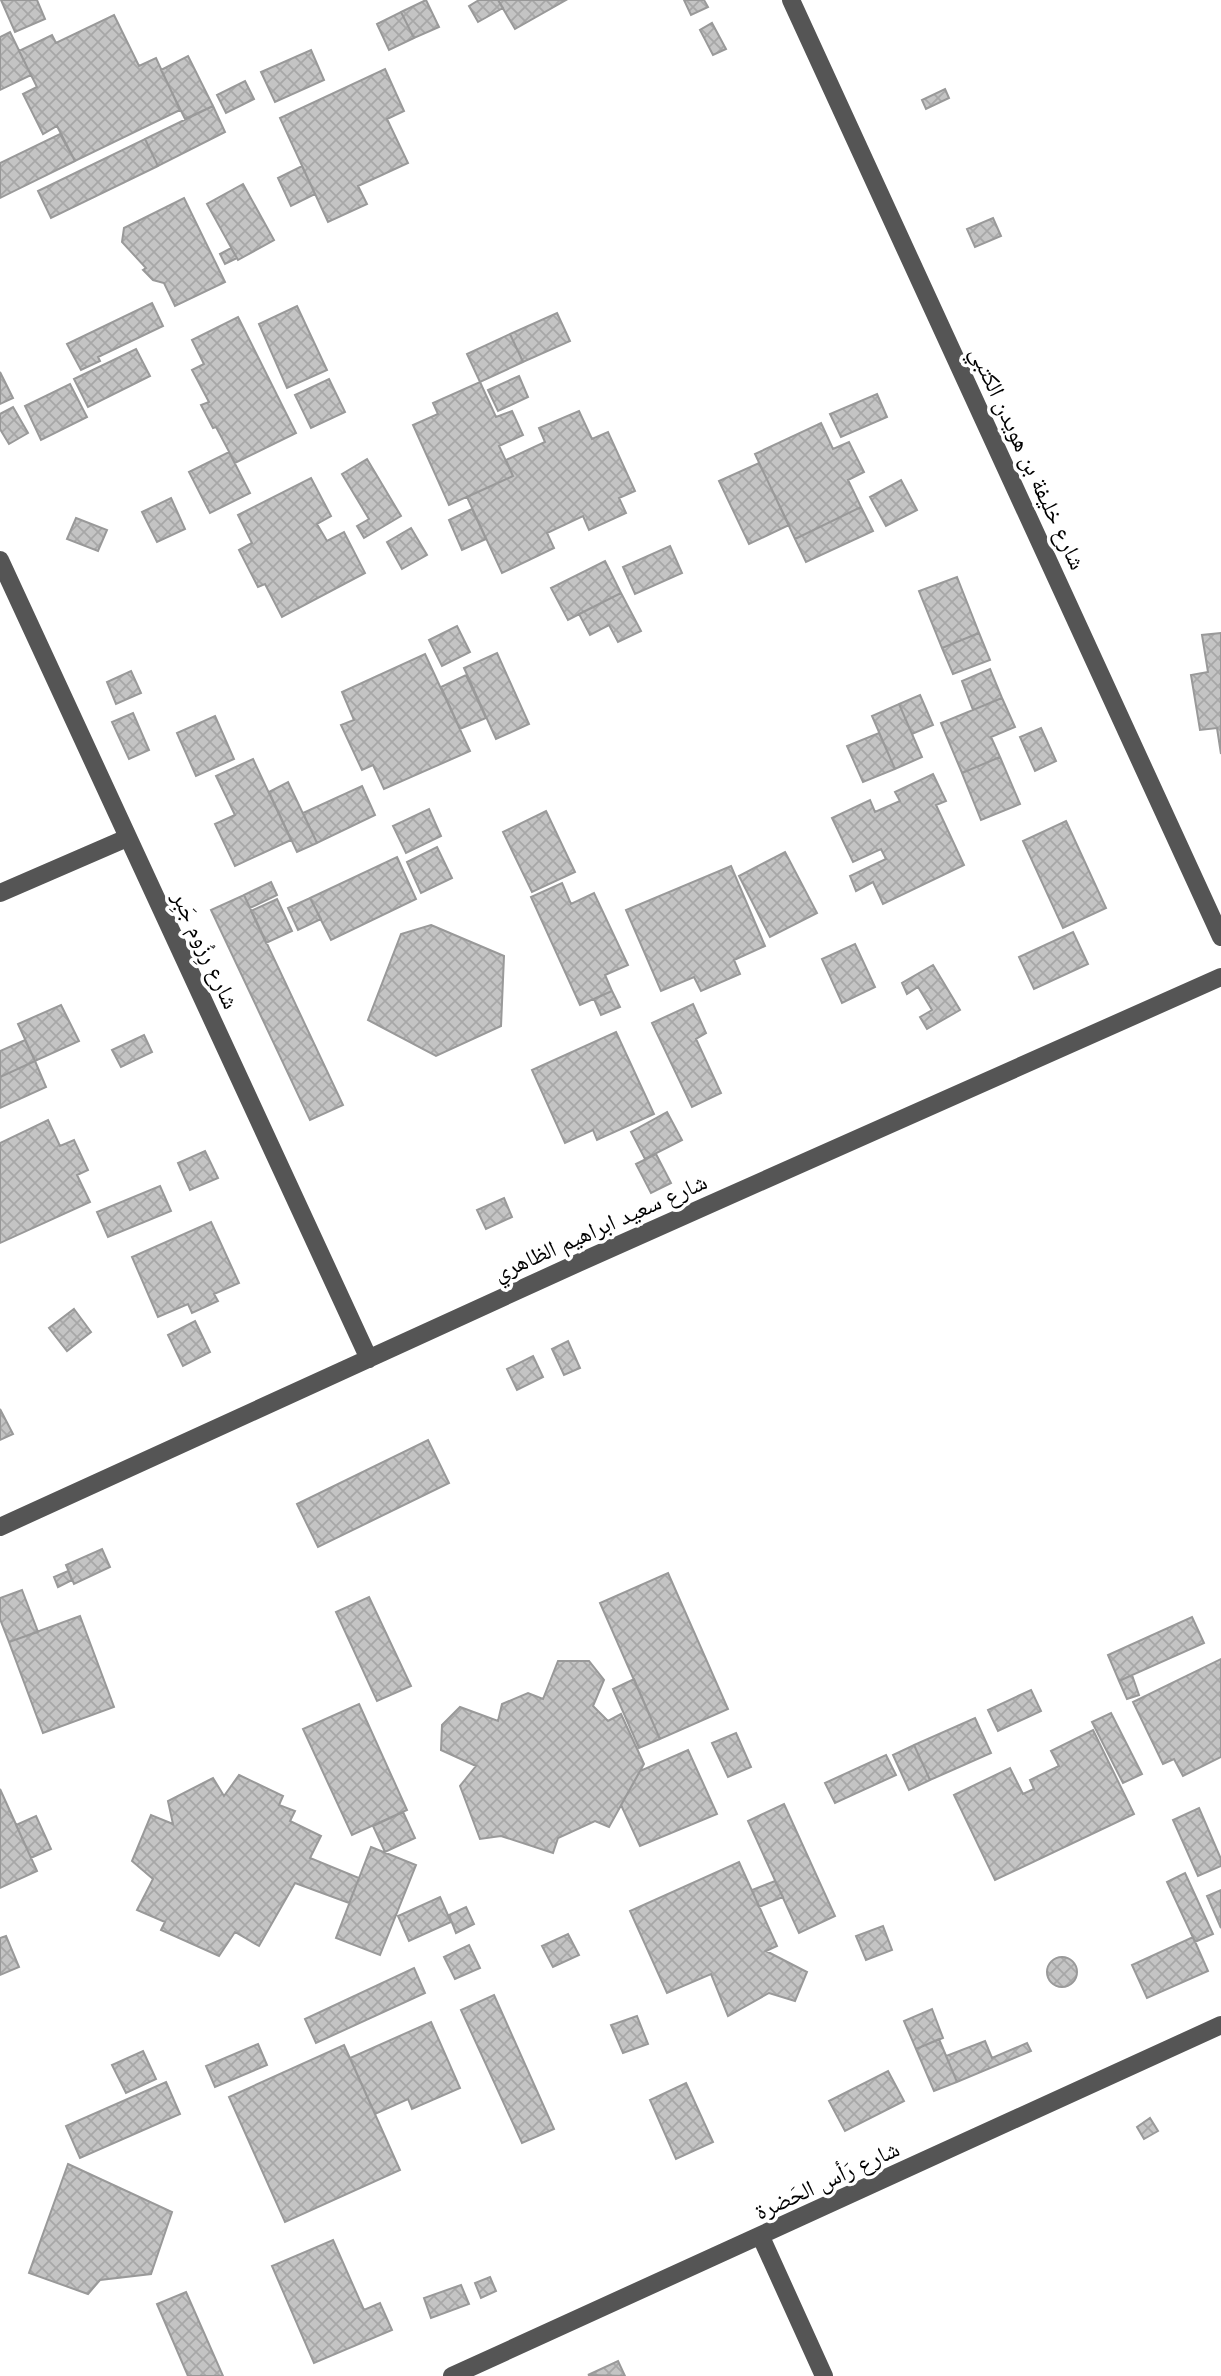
<svg xmlns="http://www.w3.org/2000/svg" width="1221" height="2376" font-family="Quicksand,'Noto Naskh Arabic',sans-serif">
<defs>
<pattern id="building-cross-hatch" width="8" height="8" patternUnits="userSpaceOnUse" patternTransform="scale(1.75)"><rect width="8" height="8" fill="#c4c4c4"/><path d="M0 0l8 8M0 8l8-8" fill="none" stroke="#a7a7a7"/></pattern>
</defs>
<rect width="100%" height="100%" fill="#fff"/>
<!-- building -->
<path fill="url(#building-cross-hatch)" stroke="#999" stroke-width="2" d="M1,0H37L45,19L15,32Z
M426,0L439,27L414,38L401,12Z
M479,0H498L503,8L478,22L469,6Z
M498,0H566L515,29Z
M684,0H704L708,7L691,15Z
M401,12L414,38L389,50L377,24Z
M114,15L139,66L156,58L180,110L75,161L57,126L43,134L23,94L37,87L19,51L52,35L56,43Z
M712,23L726,49L713,55L700,30Z
M10,32L31,75L0,90V37Z
M311,50L324,80L275,102L261,72Z
M188,56L213,106L185,119L161,70Z
M385,69L404,111L387,119L408,163L358,186L367,204L328,222L280,118Z
M245,81L254,99L226,113L217,95Z
M945,89L949,98L926,109L922,100Z
M213,106L225,132L158,166L145,139Z
M60,134L75,161L0,198V163Z
M145,139L158,166L51,218L38,191Z
M302,166L315,194L291,206L278,178Z
M243,184L274,240L238,260L207,204Z
M184,198L225,282L175,306L164,283L153,280L143,270L146,268L122,242L124,228Z
M993,218L1001,236L975,247L967,229Z
M231,248L237,258L225,264L220,254Z
M152,303L163,326L98,357L100,361L81,370L67,344Z
M297,306L327,370L287,388L259,324Z
M557,313L570,341L523,362L510,334Z
M238,317L296,433L235,463L216,427L213,428L201,405L209,402L192,370L204,364L192,340Z
M510,334L523,362L480,382L467,354Z
M136,349L150,376L88,407L74,379Z
M0,372L13,398L0,404Z
M519,376L528,397L498,411L488,390Z
M329,379L345,412L311,428L295,395Z
M480,382L496,417L512,411L523,435L499,446L513,476L449,505L413,425L438,414L433,403Z
M70,384L87,417L41,440L25,406Z
M877,394L887,417L841,437L830,414Z
M13,407L28,433L9,444L0,429V414Z
M579,411L592,439L608,432L635,491L619,498L626,513L589,530L583,516L547,533L554,548L502,573L467,497L513,476L506,460L545,442L539,428Z
M821,423L833,449L849,442L864,472L848,480L861,507L795,539L755,454Z
M229,452L250,493L210,513L189,472Z
M367,459L401,516L364,538L357,526L369,519L342,474Z
M759,463L789,525L749,544L719,481Z
M311,478L331,516L317,524L327,541L344,532L365,573L282,617L265,584L258,587L239,550L252,543L238,515Z
M901,480L917,510L886,526L870,497Z
M171,498L185,529L157,542L142,512Z
M861,507L873,531L806,562L795,539Z
M472,509L486,539L462,550L449,520Z
M76,518L107,530L98,551L67,539Z
M411,528L427,555L402,569L387,542Z
M670,546L682,573L635,594L623,567Z
M605,561L621,593L568,620L551,588Z
M957,577L979,633L942,648L919,591Z
M621,593L641,631L618,642L609,625L590,635L579,614Z
M457,626L470,652L442,666L429,640Z
M979,633L990,660L953,674L942,648Z
M1221,633V754L1217,728L1200,730L1191,675L1208,672L1202,635Z
M497,653L529,724L496,739L464,668Z
M425,654L470,751L384,789L373,765L362,770L341,725L354,720L342,692Z
M990,669L1002,698L973,710L962,681Z
M131,671L141,693L116,704L107,682Z
M466,675L486,718L460,729L441,687Z
M920,695L933,725L912,734L899,704Z
M1002,698L1015,727L991,737L1000,757L962,773L941,723Z
M899,704L922,757L895,769L872,716Z
M133,713L149,750L129,759L112,722Z
M215,716L234,759L196,776L177,733Z
M1041,728L1056,761L1035,771L1020,737Z
M879,733L895,769L863,782L847,746Z
M1000,757L1020,804L981,820L962,773Z
M253,759L291,840L235,866L215,824L235,815L216,776Z
M933,774L946,801L936,805L964,865L883,904L873,882L856,891L850,876L886,859L881,849L853,862L832,818L870,800L875,812L900,801L895,792Z
M288,782L317,843L297,852L269,792Z
M362,786L375,815L317,843L303,813Z
M429,809L441,836L406,853L393,826Z
M546,811L575,872L532,892L503,832Z
M1066,821L1106,908L1063,928L1023,841Z
M437,847L452,878L421,893L407,862Z
M785,852L817,913L770,937L739,876Z
M397,857L416,899L331,940L310,898Z
M731,866L765,946L734,960L740,974L701,991L694,977L661,991L626,910Z
M271,882L277,895L250,908L244,895Z
M562,883L571,904L594,893L628,965L605,975L612,991L580,1005L531,897Z
M244,895L343,1105L310,1120L211,910Z
M310,898L321,919L298,930L288,908Z
M277,899L292,931L266,943L251,911Z
M431,925L504,956L501,1026L436,1056L368,1020L401,934Z
M1073,932L1088,964L1034,989L1019,957Z
M855,944L875,987L842,1003L822,959Z
M933,965L960,1010L927,1029L920,1017L932,1010L918,987L907,994L902,983Z
M612,991L620,1007L601,1015L594,999Z
M693,1004L706,1033L696,1039L721,1093L692,1107L652,1023Z
M61,1005L79,1041L35,1061L18,1024Z
M616,1032L654,1114L597,1140L593,1130L565,1143L532,1070Z
M144,1035L152,1052L121,1067L112,1050Z
M25,1040L35,1061L0,1077V1051Z
M35,1061L46,1087L0,1108V1077Z
M667,1112L682,1140L645,1159L631,1132Z
M48,1120L60,1146L74,1140L88,1170L77,1175L90,1202L0,1243V1143Z
M205,1151L218,1178L190,1190L178,1163Z
M656,1154L671,1183L651,1193L636,1164Z
M160,1186L171,1211L108,1237L97,1212Z
M504,1198L512,1217L486,1229L477,1210Z
M211,1222L239,1283L214,1294L218,1301L192,1313L188,1304L158,1317L132,1257Z
M74,1309L91,1332L67,1351L49,1328Z
M195,1321L210,1352L183,1366L168,1335Z
M568,1341L580,1368L564,1375L552,1349Z
M533,1356L543,1377L517,1390L507,1369Z
M0,1409L13,1434L0,1440Z
M428,1440L449,1483L318,1547L297,1504Z
M102,1549L110,1567L74,1584L66,1565Z
M68,1571L72,1580L58,1587L54,1577Z
M668,1573L728,1709L660,1739L600,1603Z
M22,1590L38,1632L9,1642L0,1619V1598Z
M369,1597L411,1686L377,1701L336,1612Z
M80,1616L114,1707L43,1733L9,1642Z
M1192,1617L1204,1643L1119,1681L1108,1655Z
M1221,1659V1757L1183,1776L1174,1759L1163,1764L1133,1702Z
M558,1661H589L604,1680L593,1706L608,1721L621,1714L644,1764L609,1827L595,1821L558,1838L553,1853L501,1836L480,1839L460,1786L476,1766L441,1750L442,1725L460,1707L498,1721L502,1704L528,1693L543,1699Z
M1132,1675L1139,1695L1127,1699L1119,1681Z
M634,1679L660,1739L639,1748L613,1689Z
M1031,1690L1041,1711L998,1731L988,1710Z
M359,1704L407,1810L352,1835L303,1729Z
M1111,1713L1142,1774L1123,1783L1092,1722Z
M975,1718L991,1753L930,1780L914,1745Z
M1093,1730L1134,1814L995,1880L954,1795L1010,1768L1023,1794L1034,1789L1030,1780L1059,1766L1051,1751Z
M736,1733L751,1767L728,1777L712,1743Z
M914,1745L930,1780L909,1790L893,1755Z
M688,1750L717,1814L640,1846L621,1805L640,1771Z
M886,1755L896,1775L835,1803L825,1783Z
M239,1775L283,1796L279,1805L295,1811L290,1821L321,1836L310,1858L359,1878L349,1903L295,1883L259,1946L235,1932L219,1956L161,1930L165,1922L137,1910L153,1879L132,1861L151,1815L173,1824L168,1801L213,1778L224,1796Z
M0,1789L37,1871L0,1888Z
M784,1804L835,1916L799,1933L748,1821Z
M1199,1808L1221,1859V1866L1198,1876L1173,1820Z
M403,1812L415,1838L385,1852L373,1826Z
M36,1816L51,1849L31,1858L16,1825Z
M371,1847L416,1865L380,1955L336,1938Z
M739,1862L777,1946L766,1951L807,1972L795,2001L769,1993L728,2016L711,1974L667,1993L630,1911Z
M1185,1873L1213,1934L1195,1942L1167,1882Z
M775,1881L783,1897L759,1907L752,1890Z
M1221,1890V1928L1207,1896Z
M440,1897L451,1922L409,1941L398,1916Z
M466,1907L474,1924L456,1933L449,1915Z
M883,1926L892,1950L866,1960L856,1936Z
M568,1934L579,1955L553,1967L542,1946Z
M6,1936L19,1967L0,1975V1938Z
M1193,1937L1208,1971L1147,1998L1132,1965Z
M469,1945L480,1968L455,1979L444,1957Z
M1047 1972a15 15 0 1 1 30 0a15 15 0 1 1-30 0Z
M414,1968L425,1993L316,2043L305,2019Z
M494,1995L554,2129L522,2143L461,2010Z
M932,2009L943,2038L916,2049L904,2021Z
M637,2016L648,2044L623,2053L611,2025Z
M431,2022L460,2088L412,2109L408,2099L375,2114L350,2058Z
M939,2039L957,2082L934,2091L916,2049Z
M985,2041L992,2058L1027,2043L1031,2051L957,2082L946,2056Z
M258,2044L267,2065L215,2087L206,2066Z
M344,2045L400,2170L285,2222L229,2097Z
M143,2051L156,2079L126,2093L112,2065Z
M888,2071L904,2101L845,2131L829,2101Z
M166,2082L180,2114L80,2158L66,2126Z
M686,2083L713,2142L676,2159L650,2100Z
M1150,2118L1158,2131L1144,2139L1137,2127Z
M68,2164L172,2212L151,2274L100,2280L88,2294L29,2273Z
M333,2240L364,2310L380,2303L392,2330L314,2363L272,2266Z
M490,2277L496,2291L481,2298L475,2283Z
M461,2285L469,2304L431,2318L424,2298Z
M186,2292L223,2376H188L157,2304Z
M618,2361L625,2376L588,2375Z"/>
<g fill="none" stroke-linecap="round" stroke-linejoin="round">
<!-- minor -->
<path stroke="#555" stroke-width="18" d="M791,0L1221,937
M0,560L369,1359
M0,893L127,838
M0,1527L578,1263L1221,977
M761,2237L824,2376
M452,2376L1221,2025"/>
</g>
<g text-anchor="middle" stroke-width="7" stroke-linejoin="round" paint-order="stroke">
<!-- street labels -->
<g font-size="23" fill="#000" stroke="#fff">
<text transform="translate(1028 458) rotate(65)" y="8">شارع خليفة بن هويدن الكتبي</text>
<text transform="translate(206 950) rotate(65)" y="8">شارع رِزُوم جَبِر</text>
<text transform="translate(600 1227) rotate(-24)" y="8">شارع سعيد ابراهيم الظاهري</text>
<text transform="translate(827 2180) rotate(-25)" y="8">شارع رَأس الحَضرة</text>
</g>
</g>
</svg>
